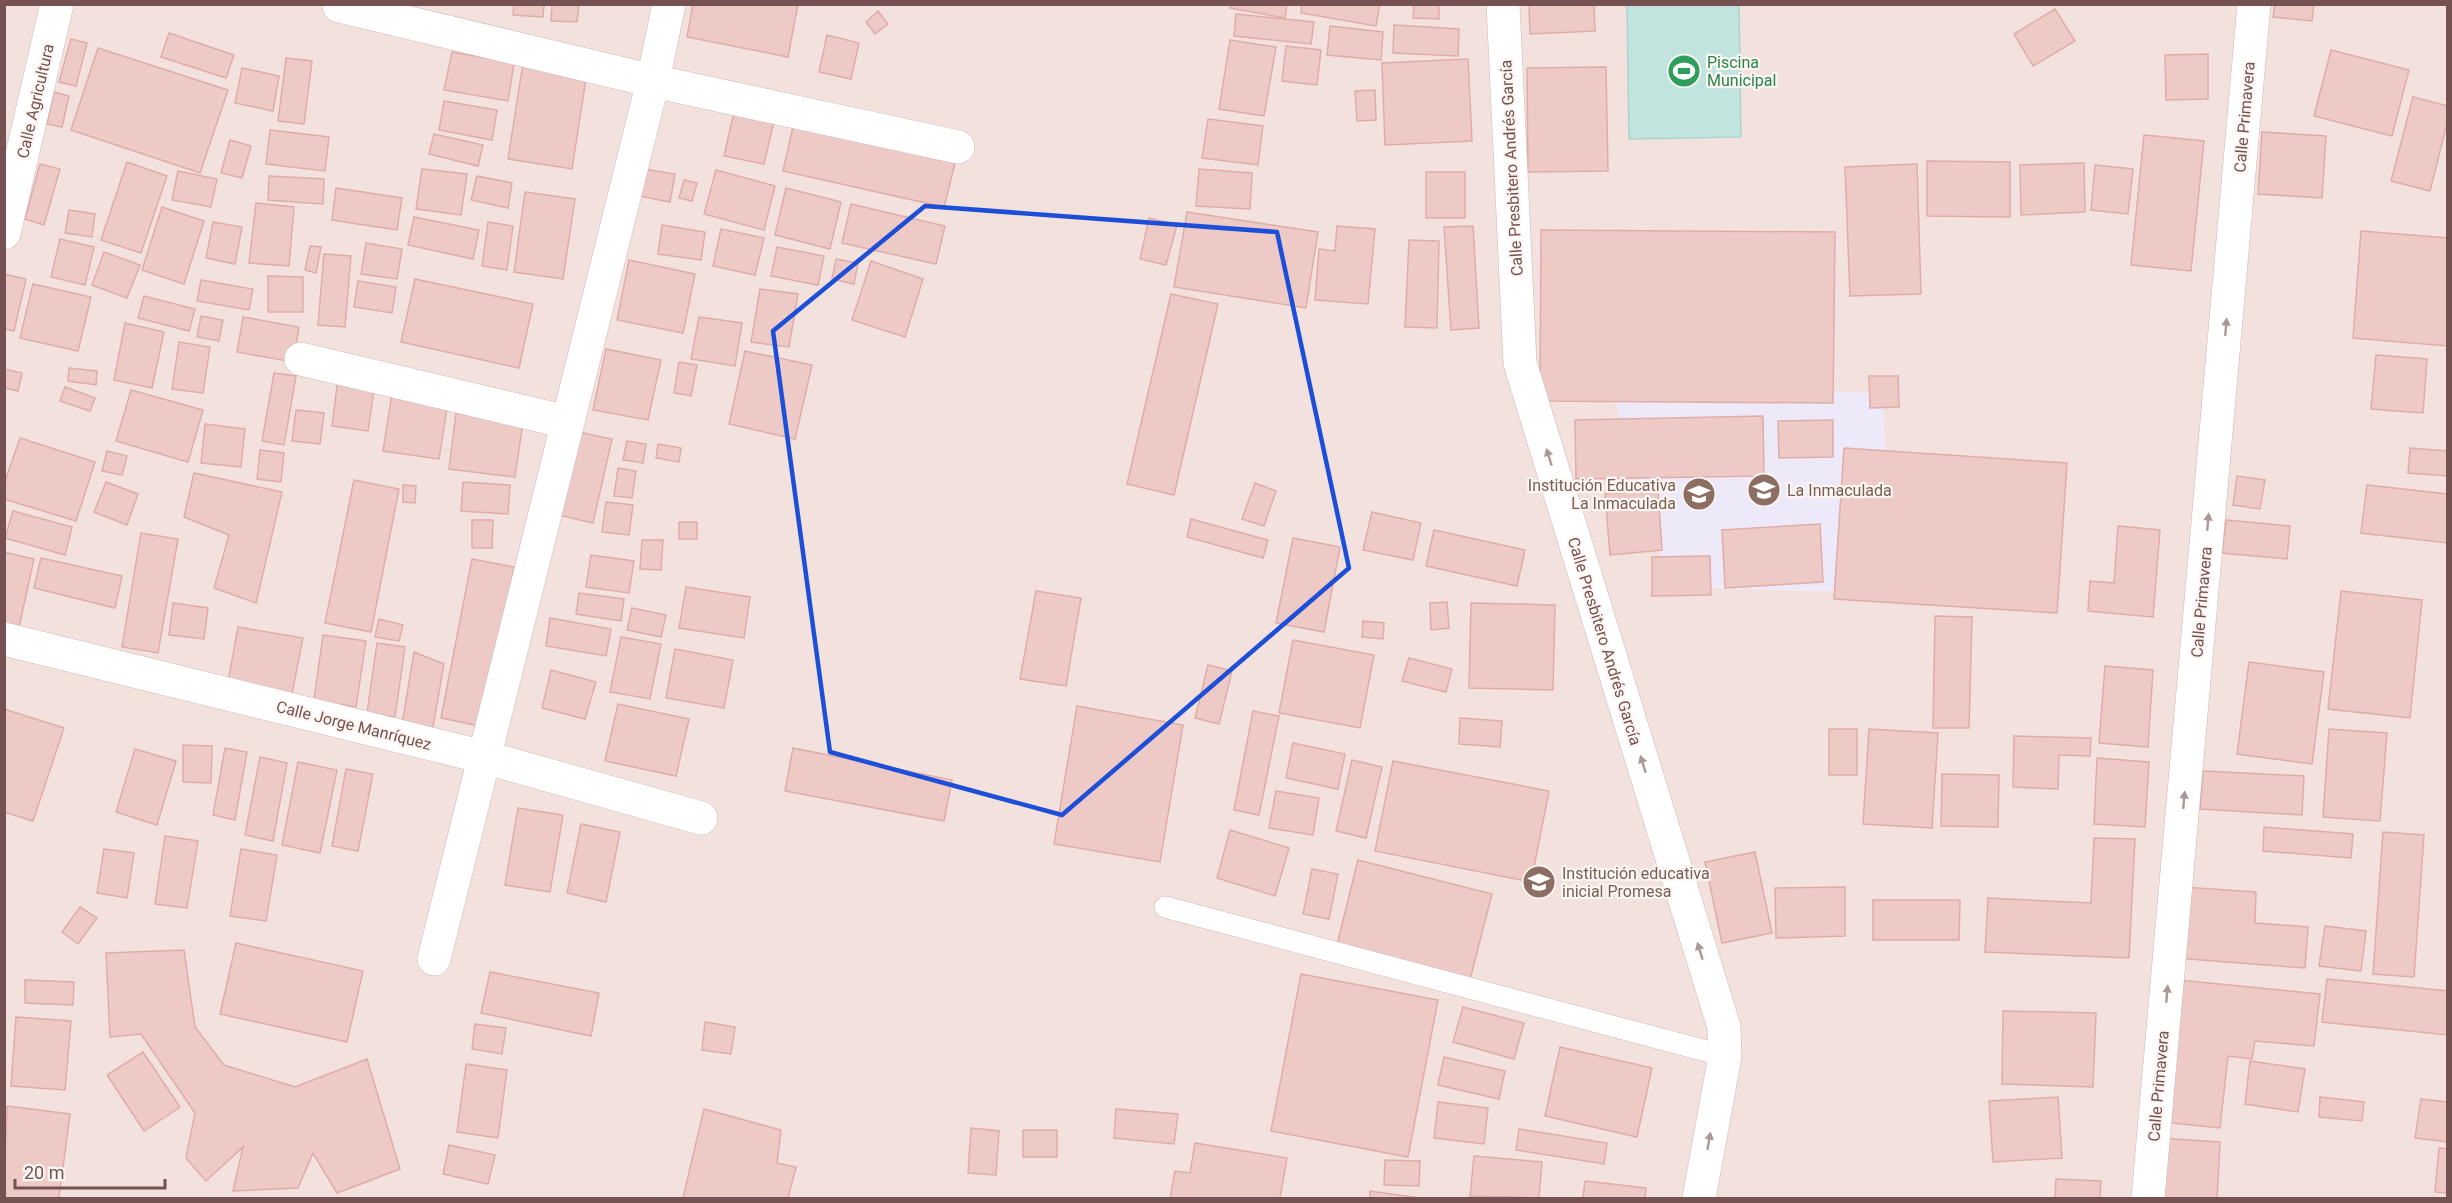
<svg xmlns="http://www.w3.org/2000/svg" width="2452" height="1203" font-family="Roboto,sans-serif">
<rect width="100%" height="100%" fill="#fbf1ed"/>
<!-- residential -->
<path fill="#f2e1dc" d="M5,5H2447V1198H5Z"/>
<!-- education -->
<path fill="#eee9f8" d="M1610,384L1883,393L1892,593L1669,587Z"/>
<!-- water -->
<path fill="#c2e4de" stroke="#a9d5cd" stroke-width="1.5" d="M1627,5H1739L1741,137L1629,139Z"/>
<!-- building -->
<path fill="#eecac7" stroke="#e0aca9" stroke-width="1.5" d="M514,4H544L543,17L513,15Z
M552,4H579L577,22L551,21Z
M693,4H798L788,57L687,37Z
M1231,4H1287L1285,18L1230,8Z
M1302,4H1380L1376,26L1301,13Z
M1414,4H1439V19L1413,18Z
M1529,4H1594L1595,31L1530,34Z
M2275,4H2314L2312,21L2273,17Z
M2055,9L2075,41L2033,66L2014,34Z
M878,11L888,24L875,34L866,22Z
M1236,14L1314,22L1311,44L1234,36Z
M1394,25L1459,29L1458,56L1393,53Z
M1330,26L1383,32L1381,60L1327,55Z
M169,33L234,55L226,78L161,57Z
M827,35L859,43L851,79L819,72Z
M71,39L87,43L76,86L59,82Z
M1230,40L1276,47L1264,116L1219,109Z
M1286,46L1321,50L1317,85L1282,81Z
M98,48L228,90L200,173L71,130Z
M2331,50L2409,70L2392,136L2314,116Z
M452,52L514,63L508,101L444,90Z
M2208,54V99L2166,100L2165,55Z
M286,58L312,61L304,124L278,121Z
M1468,59L1472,141L1385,145L1382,63Z
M523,63L587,72L572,169L508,159Z
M1606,67L1608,171L1528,172L1527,68Z
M242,68L279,76L273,111L235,103Z
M1375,90L1376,120L1357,121L1355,91Z
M54,92L69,96L62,127L47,124Z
M2413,97L2448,106V119L2430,191L2391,181Z
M444,101L497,110L492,140L439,130Z
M734,112L774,121L764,164L724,156Z
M1208,119L1263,126L1258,165L1202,158Z
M793,127L955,163L944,207L783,171Z
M270,130L329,137L325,171L266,164Z
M2262,132L2326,136L2322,198L2258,194Z
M434,134L483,145L478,166L429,154Z
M2144,135L2204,141L2191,271L2131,265Z
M230,140L251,146L242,178L221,173Z
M1927,161L2010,162V217L1927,216Z
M127,162L167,176L141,253L101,240Z
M2084,163L2085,212L2021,215L2020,165Z
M40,164L60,169L44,225L25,219Z
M1917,164L1921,294L1850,296L1845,167Z
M2095,165L2133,169L2128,214L2091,210Z
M422,169L467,174L461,215L416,209Z
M644,169L675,174L670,202L639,196Z
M1199,169L1252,173L1250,209L1196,206Z
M716,170L775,186L764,230L704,214Z
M178,171L217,179L211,207L172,200Z
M1426,172H1465V218H1426Z
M269,176L324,179L323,204L268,200Z
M477,176L512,183L508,208L471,200Z
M684,180L697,183L692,201L679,198Z
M336,188L402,198L397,230L332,220Z
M786,188L841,202L830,249L775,235Z
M525,192L575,199L563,279L514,272Z
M256,203L294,207L289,266L249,263Z
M851,204L945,226L936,264L842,243Z
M162,207L204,221L184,284L142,270Z
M69,210L95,214L92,237L65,233Z
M1187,212L1318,232L1306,308L1174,287Z
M414,217L479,230L473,259L408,245Z
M1149,218L1177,225L1166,265L1140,259Z
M213,222L242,227L235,264L206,258Z
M488,222L513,226L507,270L482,266Z
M662,225L705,232L701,260L658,254Z
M1337,226L1375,229L1368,304L1315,300L1319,249L1335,251Z
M1473,226L1479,328L1451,330L1444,227Z
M721,229L764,238L755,275L713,266Z
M1541,230L1835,232L1833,403L1540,401Z
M2361,231L2448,238V346L2353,338Z
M60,239L94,247L85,285L51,277Z
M1409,240L1439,241L1437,328L1405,327Z
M366,243L402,249L397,279L361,274Z
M310,246L321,247L316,273L305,270Z
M777,247L824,256L818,285L771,276Z
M104,252L140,265L127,298L92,285Z
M324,254L351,256L345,327L318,325Z
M836,259L858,263L854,284L832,279Z
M629,260L695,274L683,333L617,320Z
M871,261L923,279L905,337L852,320Z
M4,274L26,279L14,331L4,329Z
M268,276L303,277V312H268Z
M415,279L533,304L519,368L401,342Z
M201,280L253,289L249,310L197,301Z
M358,281L396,287L392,313L354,307Z
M33,284L91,297L78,351L20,338Z
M760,289L798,294L789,347L751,342Z
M1171,294L1218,304L1174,495L1127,484Z
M144,296L195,309L189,331L138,318Z
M201,316L223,320L219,341L197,337Z
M243,317L299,327L293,362L237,352Z
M699,317L742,323L735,366L691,359Z
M125,323L164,332L152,388L114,380Z
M179,342L210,347L203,393L172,389Z
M606,349L661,360L648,420L593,410Z
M745,351L812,365L795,439L729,424Z
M2376,355L2427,359L2423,413L2371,409Z
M679,362L697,365L691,396L674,393Z
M69,368L97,371L96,385L68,381Z
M4,369L22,373L18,391L4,388Z
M274,373L296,376L284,445L262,441Z
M1869,376H1898L1899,407L1870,408Z
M338,378L375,382L368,431L332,426Z
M65,387L95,398L90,411L60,401Z
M131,390L203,410L188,462L116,441Z
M392,394L448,402L439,459L383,451Z
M296,410L324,413L320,444L292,441Z
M456,413L523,422L515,477L449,469Z
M1763,416L1764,476L1576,479L1575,420Z
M1833,420V457L1779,458L1778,421Z
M205,424L245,429L241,467L201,463Z
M569,430L612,439L593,523L550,513Z
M20,438L95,462L76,521L4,499V484Z
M627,441L646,444L643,463L623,460Z
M658,444L681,448L679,462L656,458Z
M1844,448L2067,463L2057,613L1834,599Z
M2410,448L2448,451V476L2408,473Z
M260,450L284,453L281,482L257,479Z
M107,451L127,456L122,475L102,471Z
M618,468L636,471L632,498L614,496Z
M194,473L282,492L256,603L214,588L229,535L184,517Z
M2237,476L2265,480L2260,509L2233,505Z
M354,480L399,489L371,632L325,623Z
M106,482L138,494L127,525L94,512Z
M463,482L510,485L508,514L461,511Z
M1255,483L1276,491L1264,526L1242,519Z
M403,485L416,486L415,503L403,502Z
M2367,485L2448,494V543L2361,533Z
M1658,490L1662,550L1610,555L1605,494Z
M606,502L633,505L629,535L602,532Z
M13,511L72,527L65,555L5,538Z
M1372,512L1421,523L1413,560L1363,550Z
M1191,519L1268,540L1263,558L1187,537Z
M472,520H493L492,548H472Z
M2226,520L2290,526L2287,559L2222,553Z
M679,522H697V539H679Z
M1820,524L1823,582L1725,588L1722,530Z
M2118,526L2160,530L2153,617L2088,611L2090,581L2114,583Z
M1434,530L1525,550L1517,586L1426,566Z
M141,533L178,539L158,653L122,647Z
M1293,538L1340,547L1324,632L1276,623Z
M642,540H663L661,570L640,569Z
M4,552L34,559L19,627L4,623Z
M591,555L634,561L629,593L586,587Z
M1710,556L1711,595L1652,596V557Z
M41,558L122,576L115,608L34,588Z
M472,559L514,567L484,727L441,718Z
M686,587L750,597L744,638L679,628Z
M1036,591L1081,598L1066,686L1020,679Z
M2341,591L2422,600L2410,718L2328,709Z
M579,593L624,599L621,621L576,614Z
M1447,602L1449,628L1431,630L1430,603Z
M173,603L208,608L204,639L169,635Z
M1471,603L1555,605L1553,690L1469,688Z
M632,608L666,615L661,637L627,630Z
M1935,616L1972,617L1969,728H1933Z
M550,618L611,629L606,656L546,646Z
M379,619L403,625L399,641L375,637Z
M1363,621L1384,623L1383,639L1362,637Z
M238,627L303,638L290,704L226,693Z
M323,635L366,641L356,707L314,700Z
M621,637L661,644L650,699L610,692Z
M1293,640L1374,655L1360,728L1279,713Z
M377,643L405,647L395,717L367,713Z
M675,649L733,660L724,708L666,698Z
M414,652L444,664L433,727L402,725Z
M1409,658L1452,669L1446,692L1402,681Z
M2249,662L2324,672L2312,764L2237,754Z
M1208,665L1232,671L1219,724L1195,718Z
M2105,666L2153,670L2148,747L2099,743Z
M551,670L596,682L585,719L542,708Z
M618,704L689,719L676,776L605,761Z
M1077,706L1183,725L1160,862L1054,844Z
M4,709L64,728L33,821L4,812Z
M1253,711L1279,716L1259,815L1234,810Z
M1460,718L1502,721L1500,747L1459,744Z
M1829,729H1857V775H1829Z
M1869,729L1938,733L1932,828L1863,824Z
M2329,729L2387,733L2380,821L2323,817Z
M2014,736L2091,738L2090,756L2059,755L2058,789L2013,787Z
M1293,743L1345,754L1338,789L1286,778Z
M183,745L212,746L211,783L183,782Z
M225,748L247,752L235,820L213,815Z
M793,748L952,780L944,821L785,791Z
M135,749L176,761L157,825L116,812Z
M260,757L287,763L273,841L245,835Z
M2097,758L2149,762L2145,827L2094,824Z
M1352,760L1382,767L1366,838L1336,831Z
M1393,761L1549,791L1531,882L1375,851Z
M298,762L337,770L320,853L282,845Z
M346,769L373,774L358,851L332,846Z
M2203,771L2304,776L2302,815L2200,809Z
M1942,774L1999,775L1998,827L1941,826Z
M1276,791L1319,798L1313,835L1269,828Z
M518,808L563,815L550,892L505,885Z
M581,824L620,832L606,902L567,893Z
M2264,827L2353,834L2351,858L2263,851Z
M1230,830L1289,848L1275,896L1217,878Z
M2383,832L2424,835L2414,977L2373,974Z
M165,836L198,841L187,908L155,904Z
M2094,838L2135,839L2129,958L1985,952L1988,898L2091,903Z
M104,849L134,853L127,898L97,893Z
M241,849L277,855L266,921L230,916Z
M1755,852L1772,933L1722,943L1705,862Z
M1358,860L1492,894L1469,983L1336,949Z
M1312,869L1338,874L1329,919L1303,914Z
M1845,887V936L1776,938L1775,888Z
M2182,887L2256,892L2255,923L2308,927L2305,968L2177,958Z
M1873,900H1960L1959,940H1873Z
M80,907L97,918L78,944L62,932Z
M2325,926L2366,931L2361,971L2319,966Z
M236,943L363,971L347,1042L220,1014Z
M184,950L195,1027L224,1065L295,1087L367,1059L400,1169L337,1193L313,1153L298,1188L233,1191L243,1147L206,1181L186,1158L195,1113L141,1034L110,1037L106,953Z
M490,972L599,993L591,1036L481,1013Z
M1301,974L1438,1000L1408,1157L1271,1131Z
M2327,979L2448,991V1035L2322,1022Z
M25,980L74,982L73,1005L25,1003Z
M2178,980L2320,994L2314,1046L2255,1041L2252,1059L2228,1056L2220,1128L2164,1122Z
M1463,1007L1524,1023L1514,1059L1453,1042Z
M2003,1011L2096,1013L2093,1087L2002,1084Z
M16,1017L71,1021L65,1090L11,1086Z
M705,1022L735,1027L731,1054L702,1050Z
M475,1024L506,1028L502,1054L472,1049Z
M1560,1047L1652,1068L1637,1137L1545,1116Z
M143,1052L180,1107L144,1131L107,1075Z
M1444,1057L1505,1071L1499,1099L1438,1085Z
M2250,1061L2305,1069L2298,1112L2245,1104Z
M466,1064L507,1070L498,1138L457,1132Z
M2058,1097L2062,1158L1993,1162L1989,1101Z
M2320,1097L2364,1102L2362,1121L2319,1117Z
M2421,1099L2448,1102V1142L2415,1138Z
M1438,1102L1488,1108L1484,1144L1434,1138Z
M7,1106L70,1114L59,1198H4Z
M704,1109L781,1130L777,1163L796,1167L788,1198H683Z
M1116,1109L1178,1114L1174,1144L1114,1138Z
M971,1128L999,1131L996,1175L968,1173Z
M1519,1129L1607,1143L1604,1164L1516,1150Z
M1023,1130H1057V1157H1023Z
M2161,1138L2220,1142L2217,1198H2156Z
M1195,1143L1287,1158L1280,1198H1170L1175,1171L1190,1173Z
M449,1145L495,1155L488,1184L443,1174Z
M2439,1148L2448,1149V1193L2435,1192Z
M1474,1156L1542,1162L1539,1198L1470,1196Z
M1385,1160L1420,1161L1419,1186L1384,1185Z
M2056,1179L2101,1181L2100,1198H2055Z
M1585,1181L1646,1188L1645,1198H1583Z
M1370,1191L1420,1198H1370Z"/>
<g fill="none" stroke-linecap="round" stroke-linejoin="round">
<!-- lane casing -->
<g stroke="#cfb9b5" stroke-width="22">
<path id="lane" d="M1165,907L1725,1056"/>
</g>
<!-- street casing -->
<g stroke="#cfb9b5" stroke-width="34">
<path id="street" d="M1503,4L1520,363L1724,1027L1725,1056L1699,1198
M339,6L653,81L958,147
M4,233L57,4
M301,359L567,422
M4,639L484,757L701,818
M434,959L653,81L669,4
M2148,1198L2254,4"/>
</g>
<!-- lane -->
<use href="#lane" stroke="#fff" stroke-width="21"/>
<!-- street -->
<use href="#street" stroke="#fff" stroke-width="33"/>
</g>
<!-- one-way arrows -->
<defs><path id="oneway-solid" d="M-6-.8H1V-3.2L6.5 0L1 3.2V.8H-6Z" transform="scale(1.5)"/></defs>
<g fill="#ac9797">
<use href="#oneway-solid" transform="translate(2226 327) rotate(-85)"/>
<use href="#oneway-solid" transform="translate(1549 457) rotate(-107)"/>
<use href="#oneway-solid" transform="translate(2208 522) rotate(-85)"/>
<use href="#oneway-solid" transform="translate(1643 764) rotate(-107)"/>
<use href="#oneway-solid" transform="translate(2184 800) rotate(-85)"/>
<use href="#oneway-solid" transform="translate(1700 951) rotate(-107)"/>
<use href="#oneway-solid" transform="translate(2167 994) rotate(-85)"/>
<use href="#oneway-solid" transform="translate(1709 1141) rotate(-80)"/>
</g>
<!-- marked area -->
<path fill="none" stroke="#1d4ed8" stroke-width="4.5" stroke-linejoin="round" d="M925,206L1277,232L1349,568L1062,815L830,752L773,331Z"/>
<!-- icons -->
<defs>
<g id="stadium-disc" transform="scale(1.725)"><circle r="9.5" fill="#2e9e5b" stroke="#fef6f3"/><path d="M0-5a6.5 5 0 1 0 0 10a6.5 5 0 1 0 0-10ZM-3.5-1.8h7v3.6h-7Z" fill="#fff"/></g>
<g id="school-disc" transform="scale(1.725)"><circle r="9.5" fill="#8d6e63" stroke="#fef6f3"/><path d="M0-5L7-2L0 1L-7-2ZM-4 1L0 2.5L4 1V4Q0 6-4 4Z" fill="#fff"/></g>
</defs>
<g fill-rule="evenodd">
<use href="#stadium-disc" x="1684" y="71"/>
<use href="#school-disc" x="1764" y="490"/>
<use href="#school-disc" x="1699" y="494"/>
<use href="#school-disc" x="1539" y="882"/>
</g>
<g text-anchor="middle" stroke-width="4.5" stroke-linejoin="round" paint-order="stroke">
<!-- leisure labels -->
<g font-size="16" fill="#27864d" stroke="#fef6f3" text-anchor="start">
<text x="1707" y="68">Piscina<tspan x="1707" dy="18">Municipal</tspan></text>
</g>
<!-- street labels -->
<g font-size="16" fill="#755251" stroke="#fef6f3">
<text transform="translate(35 101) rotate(-77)" y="6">Calle Agricultura</text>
<text transform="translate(2244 117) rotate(-85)" y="6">Calle Primavera</text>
<text transform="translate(1511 168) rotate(-93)" y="6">Calle Presbitero Andrés García</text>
<text transform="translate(2201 602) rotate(-85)" y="6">Calle Primavera</text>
<text transform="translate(1605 641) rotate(73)" y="6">Calle Presbitero Andrés García</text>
<text transform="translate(354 725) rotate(14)" y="6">Calle Jorge Manríquez</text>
<text transform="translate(2158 1086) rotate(-85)" y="6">Calle Primavera</text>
</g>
<!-- education labels -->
<g font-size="16" fill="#785e54" stroke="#fef6f3" text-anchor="start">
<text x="1676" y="491" text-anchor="end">Institución Educativa<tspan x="1676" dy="18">La Inmaculada</tspan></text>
<text x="1787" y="496">La Inmaculada</text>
<text x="1562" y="879">Institución educativa<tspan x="1562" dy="18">inicial Promesa</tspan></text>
</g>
</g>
<!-- border -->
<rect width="2452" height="1203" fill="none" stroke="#755251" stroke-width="12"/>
<!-- scale -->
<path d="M15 1179v9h150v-9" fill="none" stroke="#755251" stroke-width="3"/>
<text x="24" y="1179" font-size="18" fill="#755251" stroke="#fef6f3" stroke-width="4.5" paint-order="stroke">20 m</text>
</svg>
